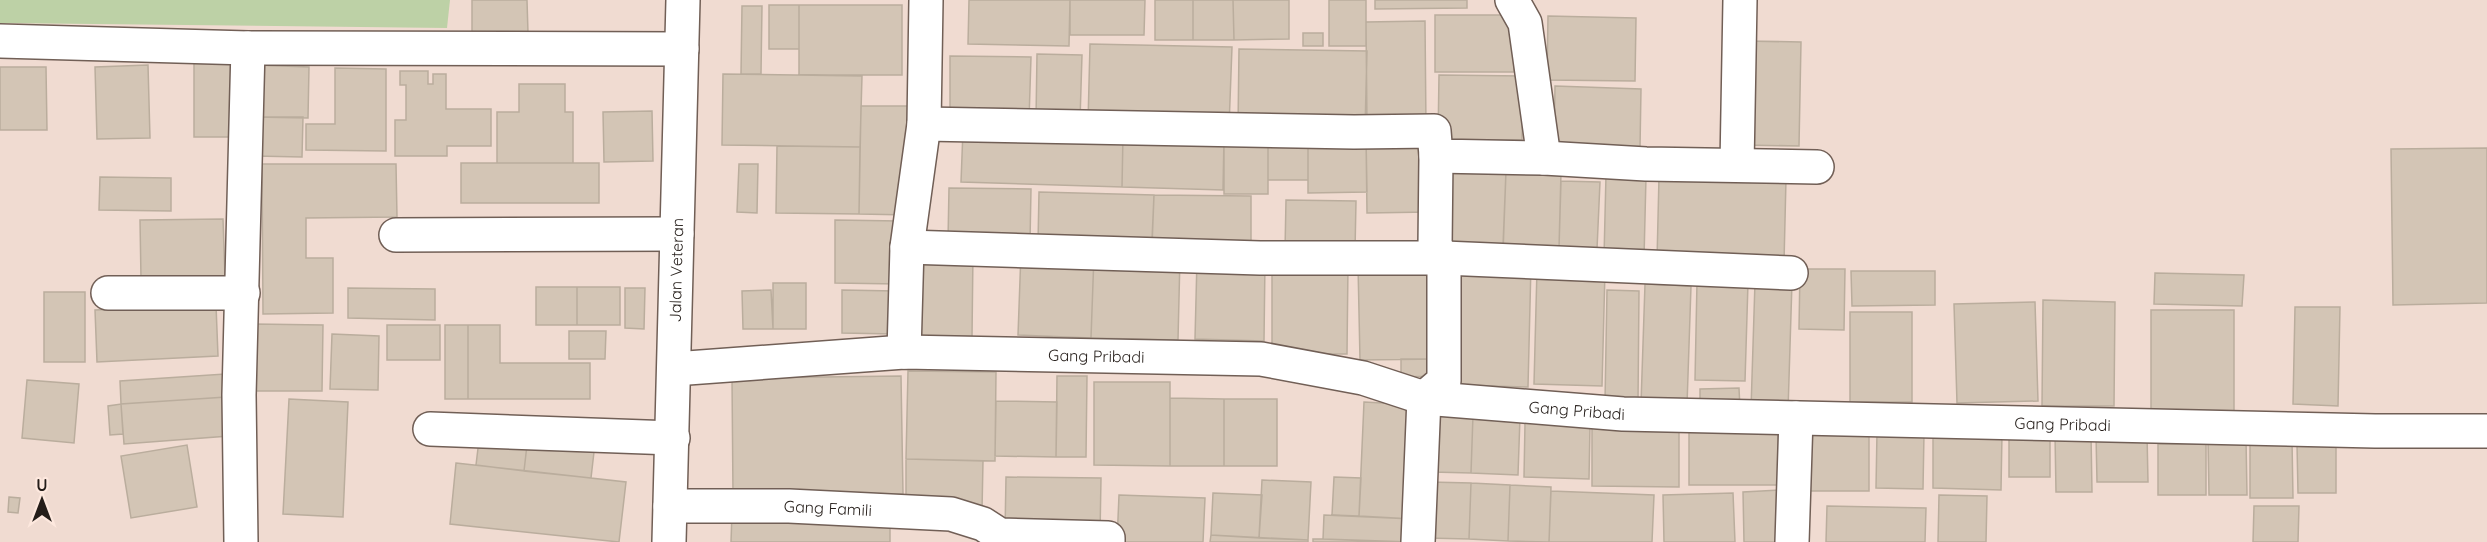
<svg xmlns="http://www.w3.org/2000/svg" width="2487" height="542" font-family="Quicksand,sans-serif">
<rect width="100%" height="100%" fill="#f0dbd1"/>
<!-- green -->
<path fill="#bdd1a6" d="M0,0H450L447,28L0,23Z"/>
<!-- building -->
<path fill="#d3c5b5" stroke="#baad9d" stroke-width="1.5" d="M472,0H527L528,33H472Z
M969,0H1070L1069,46L968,44Z
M1070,0H1145L1144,35H1070Z
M1155,0H1193V40H1155Z
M1193,0H1233L1234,40H1193Z
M1233,0H1289V39L1234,40Z
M1329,0H1366V46H1329Z
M1375,0H1467V8L1375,9Z
M769,5H799V49H769Z
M799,5H902V75H799Z
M742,6H762L761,74H741Z
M1435,15H1514V72H1435Z
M1548,16L1636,18L1635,81L1547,80Z
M1425,21L1426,127L1367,128L1366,22Z
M1303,33H1323V46H1303Z
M1745,41L1801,42L1799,146L1743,145Z
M1090,44L1232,47L1229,127L1088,123Z
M1239,49L1367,51L1365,129L1238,127Z
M1037,54L1082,55L1080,120L1036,119Z
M950,56L1031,57L1029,120L950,119Z
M194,62H235V137H194Z
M148,65L150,138L97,139L95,67Z
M253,65L309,67L308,118L251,117Z
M0,67H46L47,130H0Z
M335,68L386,69V151L306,150V124H335Z
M400,71H428V84H433V74H446V109H491V146H447V156H395V120H406V85H400Z
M723,74L862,76L860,147L722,145Z
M1439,75L1523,76L1522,140H1438Z
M519,84H565V112H573V163H497V112H519Z
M1555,86L1641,89L1640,148L1554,145Z
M861,106H911L909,215L859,214Z
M652,111L653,161L604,162L603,112Z
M251,117H303L302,157L251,156Z
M963,130L1123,135L1122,187L961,182Z
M1123,135L1224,138L1223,190L1122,187Z
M1366,135H1428L1429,212L1367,213Z
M1308,137V180H1268V138Z
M1308,137H1366L1367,192L1308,193Z
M1224,138H1268V194H1224Z
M777,146L860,147L859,214L776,213Z
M2487,148V303L2393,305L2391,149Z
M461,163H599V203H461Z
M262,164H396L397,217L306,218V258H333V313L263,314Z
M739,164H758L757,213L737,212Z
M1446,169L1506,171L1503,253L1444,252Z
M1506,171L1561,172L1559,248L1503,246Z
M1606,175L1646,177L1644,258L1604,257Z
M100,177L171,178V211L99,210Z
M1659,177L1786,179L1784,262L1657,260Z
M1561,181L1600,182L1597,249L1559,248Z
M949,188L1031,189L1030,241L948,240Z
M1039,192L1154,195L1152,246L1038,243Z
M1154,195L1251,196V242L1152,240Z
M1286,200L1356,201L1355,251L1285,250Z
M223,219L225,278L141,279L140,220Z
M835,220L899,221L898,284L835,283Z
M913,252H973L972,338H913Z
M1021,252L1094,255L1091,338L1018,335Z
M1094,255L1180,257L1178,340L1091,338Z
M1197,260L1265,261L1264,341L1195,339Z
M1455,262L1531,264L1528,387L1452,385Z
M1272,263L1348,265L1347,354H1272Z
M1358,265H1436L1438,359L1360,360Z
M1537,269L1605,271L1602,386L1534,384Z
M1800,269H1845L1844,330L1799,329Z
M1851,271H1935V305L1852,306Z
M2155,273L2244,275L2242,306L2154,304Z
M1697,282L1748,283L1745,381L1695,380Z
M1755,282H1792L1788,411L1751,409Z
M773,283H806V329H773Z
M1645,284L1691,286L1687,405L1641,404Z
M536,287H577V325H536Z
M577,287H620V325H577Z
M348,288L435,289V320L348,318Z
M625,288H645L644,329L625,328Z
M771,290L773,329H743L742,291Z
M842,290L895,291L894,334L842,333Z
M1607,290L1639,291L1638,402L1605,401Z
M44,292H85V362H44Z
M2043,300L2115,302L2114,406H2042Z
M2035,302L2038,401L1957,403L1954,304Z
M216,305L218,356L97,362L95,310Z
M2295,307H2340L2338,406L2293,404Z
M2151,310H2234V411H2151Z
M1850,312H1912V402H1850Z
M254,324L323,325L322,391H254Z
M387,325H440V360H387Z
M445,325H468V399H445Z
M468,325H500V363H590V399H468Z
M569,331H606L605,359H569Z
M332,334L379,336L378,390L330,389Z
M1401,359H1438V376L1401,377Z
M908,371L996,372L995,461L906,459Z
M225,374L226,397L121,404L120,381Z
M901,376L903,494L733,495L732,378Z
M1057,376H1087L1086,457H1056Z
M27,380L79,384L74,443L22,438Z
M1094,382H1170V466L1094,465Z
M1739,388L1740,409L1700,410V389Z
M226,397L229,436L124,444L121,404Z
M1170,398L1224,399V466H1170Z
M289,399L348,402L343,517L283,514Z
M1224,399H1277V466H1224Z
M996,401L1057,402L1056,457L995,456Z
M1364,402L1418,405L1413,519L1359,516Z
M121,404L123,434L110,435L108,406Z
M1434,413L1473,415L1471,473L1432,472Z
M1473,415L1520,417L1518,475L1471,473Z
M1525,423L1590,425L1589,479L1524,477Z
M1592,428L1679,429V487L1592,486Z
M1689,432H1778L1779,485H1689Z
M1877,432L1924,433L1923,489L1876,488Z
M1805,433L1869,434V491H1805Z
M1933,433L2002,434L2001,490L1933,488Z
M2091,434L2092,492H2056L2055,435Z
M2147,434L2148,482H2097L2096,435Z
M2009,435H2050V477H2009Z
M2208,439H2246L2247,495H2209Z
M479,440L527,445L524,471L476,465Z
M2250,440H2292L2293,498H2250Z
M2336,443V493H2298L2297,444Z
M2158,444H2206V495H2158Z
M187,445L197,507L131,518L121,456Z
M527,445L594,452L591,478L524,471Z
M906,459L983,461L982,511L906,509Z
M456,463L626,482L619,542L450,524Z
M1006,477L1101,478L1100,534L1005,532Z
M1334,477L1361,478L1359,516L1332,515Z
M1262,480L1311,482L1308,540L1259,538Z
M1429,482L1471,483L1469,539L1426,538Z
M1471,483L1510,485L1508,541L1469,539Z
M1510,485L1551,487L1549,542L1508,541Z
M1780,490L1781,542H1744L1743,492Z
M1551,491L1654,495L1652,542H1549Z
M1213,493L1262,495L1259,538L1211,535Z
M1733,493L1735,542H1664L1663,495Z
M1119,495L1205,498L1203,542H1117Z
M1939,495L1987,496L1986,542H1938Z
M9,497L20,498L18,513L8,512Z
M1827,506L1926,508L1925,542H1826Z
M2254,506H2299L2298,542H2253Z
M732,513L890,514V542H731Z
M1324,515L1413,519L1412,542L1323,539Z
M1211,535L1308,540V542H1210Z
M1313,539H1323L1393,542H1313Z"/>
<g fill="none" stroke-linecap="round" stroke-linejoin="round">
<!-- minor casing -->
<g stroke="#715f56" stroke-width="36">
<g id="minor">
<path d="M1512,0L1525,23L1544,158"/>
<path d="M0,41L248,48L682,49"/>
<path d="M924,124L1354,132L1434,131L1436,156L1544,158L1646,164L1817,167"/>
<path d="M1737,165L1740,0"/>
<path d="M396,235L677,234"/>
<path d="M907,247L1260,258H1444L1791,273"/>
<path d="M108,293H243"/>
<path d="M904,352L907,247L924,124L926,0"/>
<path id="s1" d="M674,369L904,352L1261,359L1363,378L1424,398L1623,414L2375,431H2487"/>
<path d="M430,429L673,438"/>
<path id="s2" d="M670,506H789L951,514L983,524L1000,535L1108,538V542"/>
<path d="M241,542L239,395L248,48"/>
<path d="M1418,542L1424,398L1444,381V258L1435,247L1436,156"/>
<path d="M1792,542L1796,418"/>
</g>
</g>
<!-- major casing -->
<g stroke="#715f56" stroke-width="36">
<g id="major">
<path id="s3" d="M669,542L683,0"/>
</g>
</g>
<!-- minor -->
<use href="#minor" stroke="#fff" stroke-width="33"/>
<!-- major -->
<use href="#major" stroke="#fff" stroke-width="33"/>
</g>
<g text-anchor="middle" stroke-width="6" stroke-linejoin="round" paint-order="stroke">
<!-- street labels -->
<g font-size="16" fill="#241d19" stroke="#fde8de">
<text dy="6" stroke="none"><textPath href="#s3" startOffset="272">Jalan Veteran</textPath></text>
<text dy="6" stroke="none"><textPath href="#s1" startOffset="423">Gang Pribadi</textPath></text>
<text dy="6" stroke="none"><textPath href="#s1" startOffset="909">Gang Pribadi</textPath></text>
<text dy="6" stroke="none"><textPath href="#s1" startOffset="1395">Gang Pribadi</textPath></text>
<text dy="6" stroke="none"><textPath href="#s2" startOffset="158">Gang Famili</textPath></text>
</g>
</g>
<!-- north arrow -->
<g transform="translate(42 500)" stroke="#fde8de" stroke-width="4.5" paint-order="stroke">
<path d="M0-4.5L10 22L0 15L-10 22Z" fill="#241d19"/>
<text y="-9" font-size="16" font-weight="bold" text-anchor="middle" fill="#241d19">U</text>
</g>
</svg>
